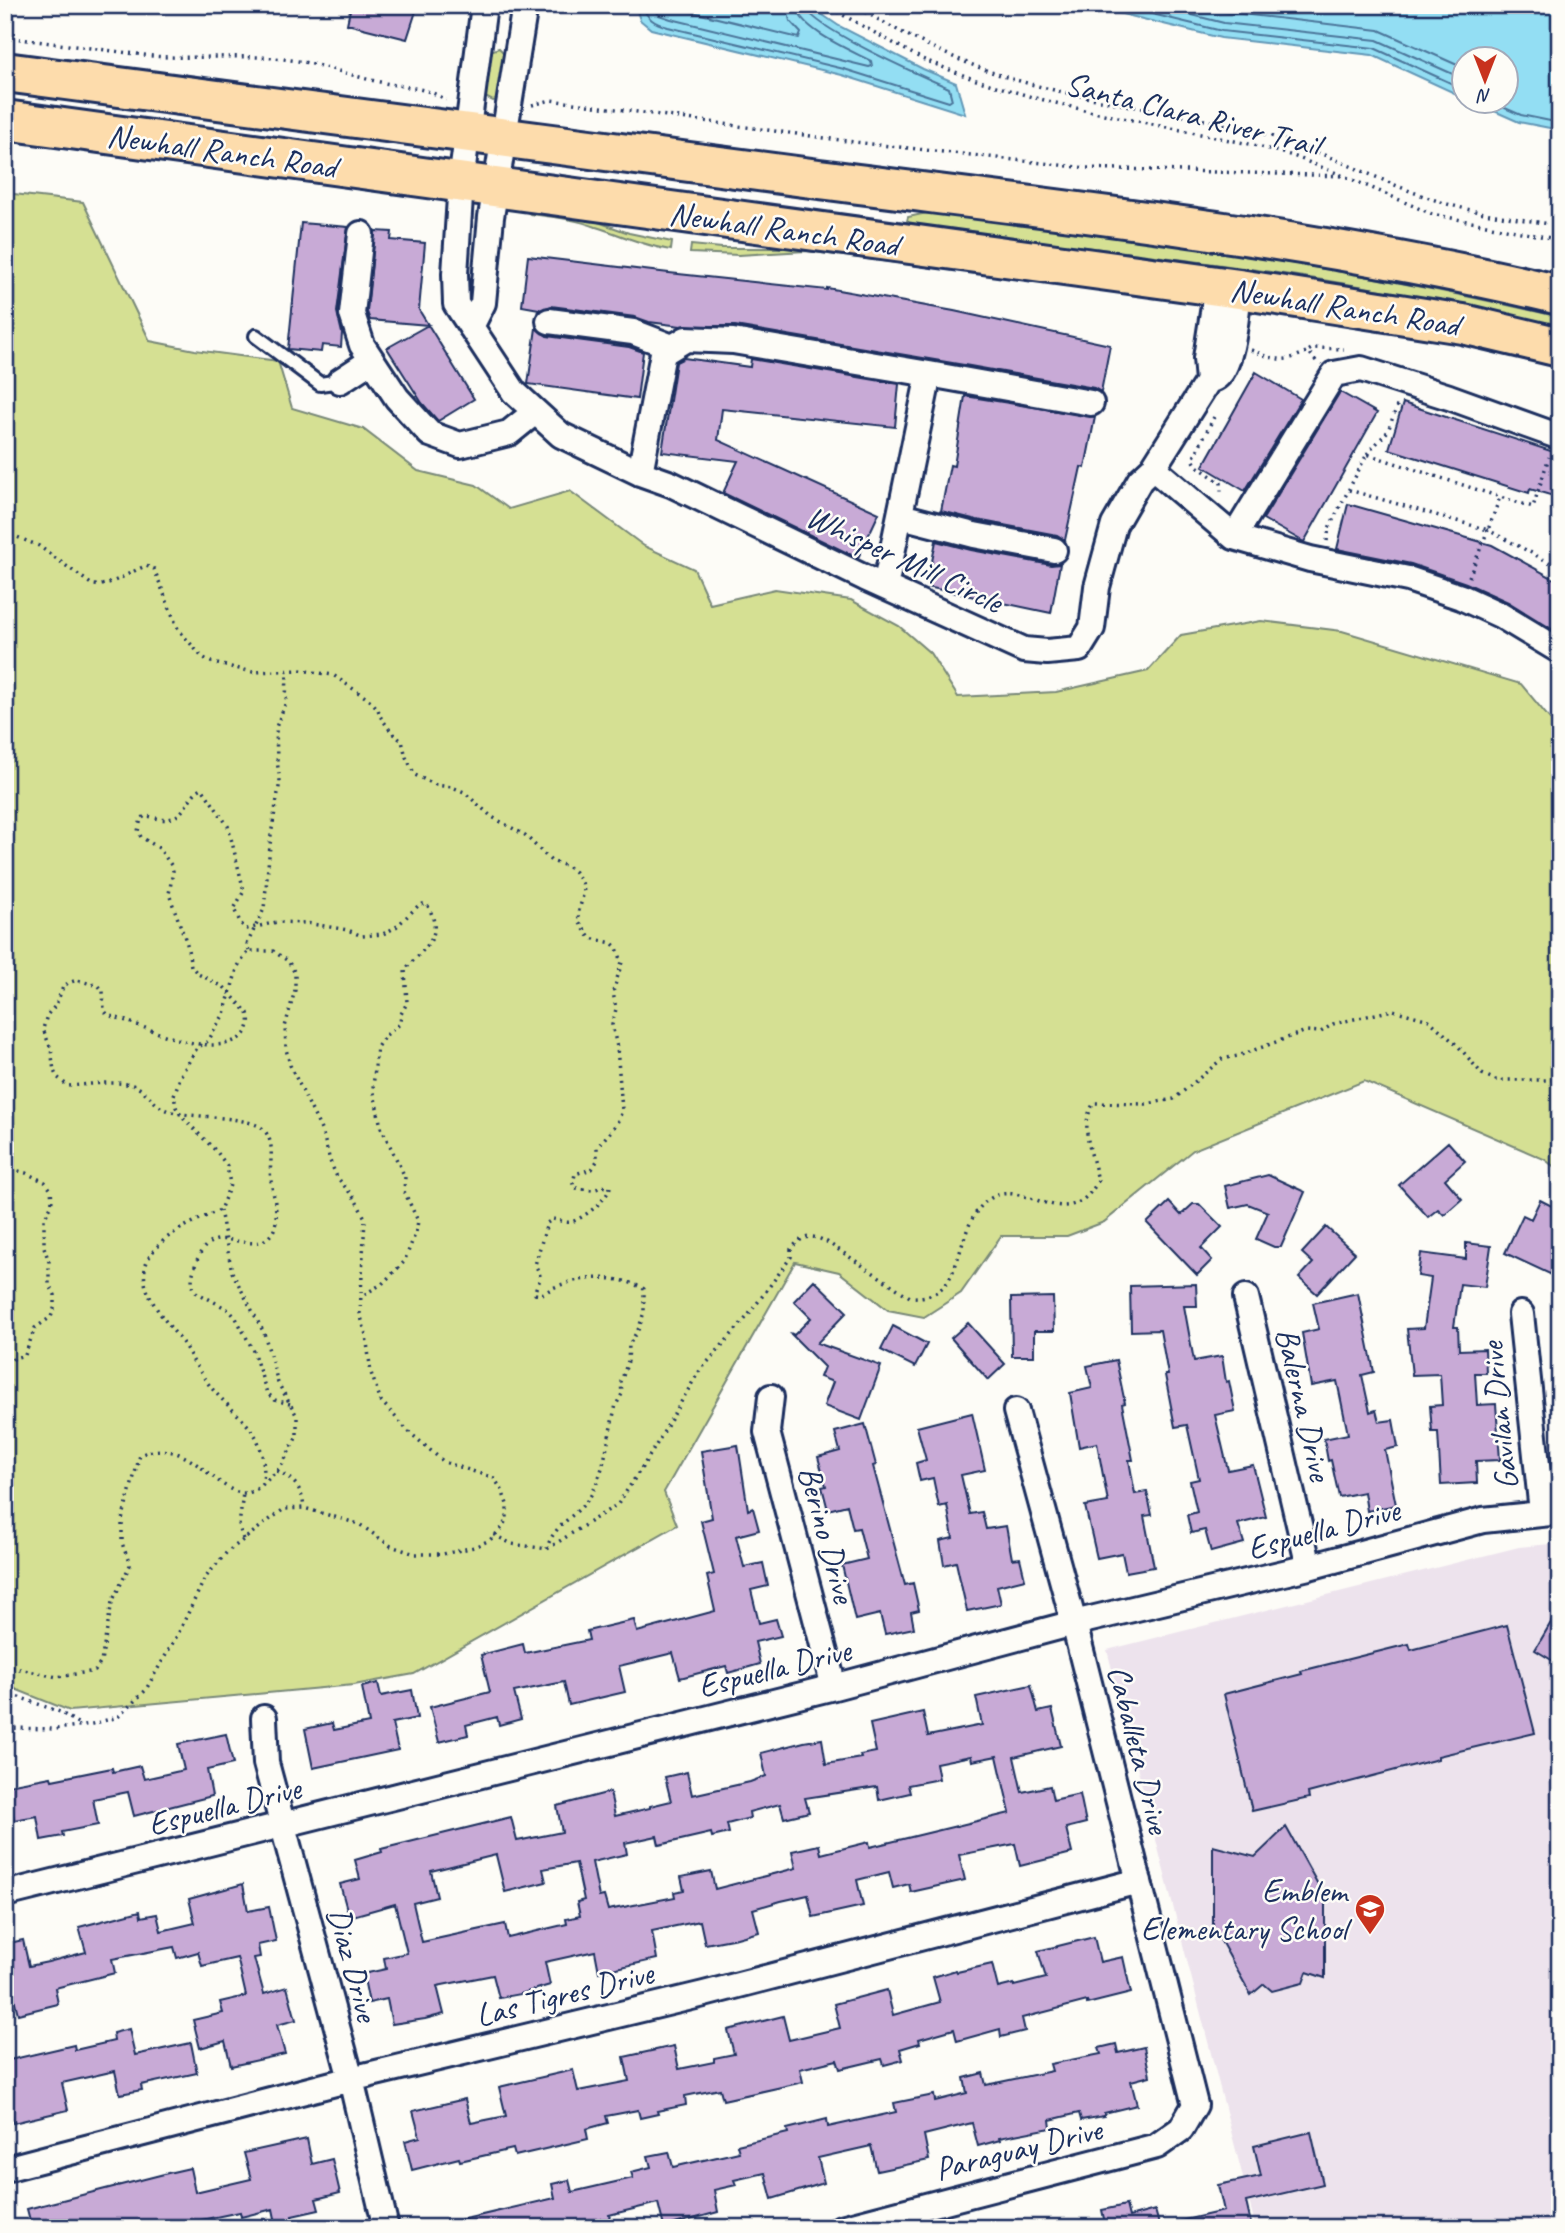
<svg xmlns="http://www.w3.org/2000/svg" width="1565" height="2233" font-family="Caveat,sans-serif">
<rect width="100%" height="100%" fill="#fdfcf7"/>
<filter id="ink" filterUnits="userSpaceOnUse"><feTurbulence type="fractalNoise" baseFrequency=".0143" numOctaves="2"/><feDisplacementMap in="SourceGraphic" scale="14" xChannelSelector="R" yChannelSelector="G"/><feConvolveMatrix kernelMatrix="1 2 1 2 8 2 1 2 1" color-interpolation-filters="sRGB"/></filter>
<g filter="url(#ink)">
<!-- built -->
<path fill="#ede3ed" d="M1560,1543V2223L1511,2228H1256L1107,1650L1519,1547Z"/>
<!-- green -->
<path fill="#d5e093" stroke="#788878" stroke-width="2" d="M499,48L509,58L500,99L493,101L485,97L482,92L490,51Z
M5,193L83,202L150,341L195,350L278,361L292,408L363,429L418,471L476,485L509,509L570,491L644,546L694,569L710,604L775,589L851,600L899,626L930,653L958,697L1056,692L1148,671L1181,635L1261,621L1342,631L1521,684L1560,731V1171L1544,1159L1364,1081L1193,1150L1104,1222L1067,1236H1001L961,1293L924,1317L888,1310L839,1272L795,1262L664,1492L677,1525L414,1674L354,1685L70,1711L5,1685Z
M526,211L598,222L629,233L672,242L671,250C644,246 622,235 596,227C575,219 553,217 530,214Z
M927,213C1139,236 1351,268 1560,317V327C1347,275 1127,253 910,225L907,221L908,217Z
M691,245L722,248H801L1179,300L806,251L739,255L690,253Z"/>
<!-- water -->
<path fill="#93def3" stroke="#6398b7" stroke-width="2" d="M635,5H808L839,26L923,69L956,83L965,114L842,75L651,29L640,20Z
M1085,5H1560V130L1519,122L1474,102H1506V60H1464L1463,97L1372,55L1221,38Z"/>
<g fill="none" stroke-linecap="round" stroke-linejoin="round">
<!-- shore -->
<path stroke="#4b759a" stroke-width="2" d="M642,5C647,19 654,23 668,27L844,69L949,102L952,100L949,88C926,78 807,26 805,5
M652,5L659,15L671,19L869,67L872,66L871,61C852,51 798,29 796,5
M664,5L799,38L801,33L790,21L786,5
M1115,5L1222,31L1374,48L1464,89
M1152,5L1224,23L1377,40L1464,79
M1197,5L1225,12L1379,30L1464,68
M1491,102L1521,115L1560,123"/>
</g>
<!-- building -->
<path fill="#c8aad6" stroke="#1b2f5e" stroke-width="2" fill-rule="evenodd" d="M351,5H418L407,39L347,24Z
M301,223L348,227L337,312L342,333L341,347L322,345L321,352L288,349Z
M375,231L392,232L391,240L425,243L419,310L474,399L438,421L422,403L387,348L428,325L370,320L367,312Z
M528,256L669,273L827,290V288L954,311L1110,345L1101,392L1094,388L970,366L735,326H681L649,322L635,317L551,306L538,311L539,309L522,306Z
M536,328L547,336L629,347L643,352L637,399L528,384Z
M684,358L750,367L751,359L899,384L895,427L722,409L718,440L879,513L858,558L723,493L738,461L662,452L676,362Z
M1256,372L1301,399L1245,491L1203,466Z
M1340,392L1377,413L1304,542L1263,519Z
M965,396L1095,417L1085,468L1081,467L1065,540L1057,535L977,520L941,511L950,465L954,466Z
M1403,403L1560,454V498L1530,489L1529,493L1389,449Z
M1348,504L1492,545L1560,582V634L1508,602L1466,583L1411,564L1337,549Z
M936,541L971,550L1051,565L1060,564L1051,613L927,587Z
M1448,1142L1465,1161L1445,1179L1462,1199L1444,1215L1438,1209L1428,1217L1399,1185Z
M1268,1175L1305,1192L1281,1247H1274L1256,1239L1268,1212L1248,1204L1230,1208L1225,1186Z
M1540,1200L1560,1210V1259L1552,1275L1505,1253L1523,1215L1531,1219Z
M1169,1202L1181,1215L1193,1204H1199L1222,1227L1201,1248L1212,1260L1197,1275L1147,1223Z
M1326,1227L1355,1253L1317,1294L1299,1278L1313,1263L1302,1253Z
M1466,1243L1491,1246L1485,1287L1460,1284L1454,1327H1458L1459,1350L1485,1349L1486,1373H1475L1477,1405L1496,1404L1500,1460L1476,1461L1477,1483L1441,1485L1438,1432H1432L1430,1406L1442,1405L1440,1374L1412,1375L1407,1329L1424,1328L1431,1278L1418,1276L1421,1253L1466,1259Z
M814,1280L847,1312L817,1343L881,1366L861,1420L824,1406L833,1382L820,1377L824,1367L790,1333L794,1335L811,1318L794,1301Z
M1196,1284L1197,1306H1184L1194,1361L1222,1356L1226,1382L1229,1381L1235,1411L1215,1415L1228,1470L1253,1465L1266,1517L1238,1524L1244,1543L1211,1552L1205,1530L1191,1533L1187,1515L1197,1512L1190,1481L1199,1479L1187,1425L1175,1427L1165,1375H1168L1160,1330L1131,1331L1130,1286Z
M1358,1293L1374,1372L1362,1375L1370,1412L1376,1410L1379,1422L1393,1420L1398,1447L1385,1450L1396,1505L1367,1511L1364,1492L1339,1497L1331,1460L1328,1461L1324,1439L1348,1434L1337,1381L1311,1386L1302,1333L1319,1329L1313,1303Z
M1053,1297L1054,1331H1034V1356H1012L1011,1298Z
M968,1323L1005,1364L988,1380L951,1338Z
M893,1326L927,1344L915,1367L881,1350Z
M1116,1360L1125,1403L1122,1404L1133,1460H1129L1135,1494L1147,1492L1152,1515L1144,1516L1154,1567L1126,1572L1122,1553L1097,1558L1085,1506L1108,1502L1097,1443L1079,1447L1070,1393L1092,1388L1087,1366Z
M972,1413L985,1470L961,1475L970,1514L982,1512L986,1529L1006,1526L1012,1559L1020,1558L1025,1579L997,1586L1001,1604L967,1611L956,1562L944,1565L940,1541L953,1538L947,1505L939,1507L933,1478L920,1481L916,1463L926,1460L917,1427Z
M865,1424L876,1465L873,1466L905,1585L913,1583L919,1610L911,1612L914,1628L885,1634L880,1614L855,1620L842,1565L867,1559L859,1528L853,1529L847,1505L828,1510L822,1487L826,1486L818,1457L840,1451L835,1432Z
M738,1445L748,1510L753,1508L759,1530L736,1536L744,1567L763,1563L768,1586L751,1590L759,1623L776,1619L781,1636L755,1642L760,1664L728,1673L726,1666L680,1678L673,1653L619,1666L625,1692L569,1705L564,1682L514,1692L521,1719L499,1725L497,1717L466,1725L468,1735L439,1742L430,1707L490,1692L481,1655L523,1644L525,1653L589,1640L587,1631L634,1620L637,1632L715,1611L707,1576L714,1574L701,1521L712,1518L701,1451Z
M1560,1607V1665L1535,1650Z
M1507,1625L1535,1733L1438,1756V1759L1308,1793L1309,1798L1252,1811L1224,1694L1302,1674L1301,1671L1409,1644L1411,1650Z
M378,1683L381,1696L412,1690L417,1718L392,1723L398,1750L313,1768L305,1729L332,1723L334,1730L369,1723L362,1687Z
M1031,1685L1038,1712L1052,1709L1061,1746L1014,1757L1022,1792L1050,1786L1053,1800L1080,1794L1086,1823L1066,1828L1072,1853L1020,1866L1015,1844L959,1855L965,1880L911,1892L909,1884L893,1888L889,1872L857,1880L863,1906L813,1917L808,1895L781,1901L753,1909L759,1932L737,1938L705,1944L700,1921L652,1931L657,1959L599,1972L595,1951L545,1962L550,1985L520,1994L499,1998L493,1975L437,1986L444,2014L425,2019L392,2024L387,1999L369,2003L363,1974L386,1969L384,1958L407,1953L395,1904L349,1917L340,1884L360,1879L355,1860L382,1852L381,1849L511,1817L517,1841L562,1832L557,1806L610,1792L615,1816L650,1808V1806L671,1801L665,1777L687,1772L692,1795L750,1782L766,1776L761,1753L804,1742L822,1739L826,1764L861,1758L860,1755L876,1752L870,1724L923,1712L928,1736L982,1725L976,1697ZM971,1756L972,1761L997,1756L1010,1813L870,1847L869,1842L821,1854L819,1845L792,1851L796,1868L715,1889L711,1871L681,1877L684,1890L674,1892L675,1897L608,1910L604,1896L599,1897L592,1862L627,1854L625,1843L657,1836L659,1845L711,1833L712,1837L729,1833L727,1824L750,1818L749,1812L780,1804L784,1818L809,1812L805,1798L877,1787L879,1800L910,1793L908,1785L939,1779L936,1763ZM496,1855L505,1892L546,1882L543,1869L576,1863L584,1900L577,1902L580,1916L566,1919L567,1924L508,1938L505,1924L422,1942L413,1903L437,1897L431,1871Z
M226,1734L233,1764L207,1770L212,1796L134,1816L128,1792L93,1799L98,1825L62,1832L63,1836L41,1840L37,1816L14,1820L8,1785L51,1777L52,1780L112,1768L113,1772L140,1766L144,1779L184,1770L178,1744Z
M1286,1827L1325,1897V1978L1307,1972L1303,1983L1272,1991L1264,1984L1251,1995L1213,1927V1846L1255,1857Z
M243,1884L248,1911L269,1907L276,1941L258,1945L260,1957L254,1958L264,1994L287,1987L296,2020L277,2025L285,2054L231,2066L225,2041L200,2048L193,2020L223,2013L220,2002L246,1996L238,1961L237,1958L202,1966L198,1952L177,1958L174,1947L112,1959L115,1973L55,1988L58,2004L18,2014L5,1962V1944L23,1940L29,1966L48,1962L86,1952L79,1927L140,1911L141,1917L157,1914L161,1931L195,1923L189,1899Z
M1094,1937L1100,1962L1123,1957L1131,1993L1087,2004V2001L1022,2018L1025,2031L1001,2037L1000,2029L957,2041L954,2029L919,2039L920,2043L900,2049L903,2060L884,2065L882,2059L840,2069L837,2060L800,2069L803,2082L777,2088L723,2100L720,2089L685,2096L686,2105L657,2111L658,2114L640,2118L638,2110L606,2116L608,2123L586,2129L588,2139L515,2156L513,2149L460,2161L459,2158L412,2170L405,2141L420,2137L413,2111L465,2099L471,2123L506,2116L499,2087L573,2070L578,2091L629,2081L624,2057L674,2046L679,2069L714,2062V2058L734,2054L728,2030L783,2016L789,2040L840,2028L834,2004L887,1990L893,2015L940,2002L933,1977L956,1970L957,1972L992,1964L998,1988L1014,1984V1986L1046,1978L1038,1951Z
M129,2029L135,2055L191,2043L197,2073L141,2085L142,2090L120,2094L115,2071L62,2083L68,2110L13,2123L5,2089V2061L74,2045L75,2050L114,2041L113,2033Z
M1116,2044L1118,2053L1144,2047L1150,2076L1131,2081L1137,2105L1104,2113V2116L1081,2120L1079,2113L1050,2120L1051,2128L999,2138L1000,2140L978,2146L972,2123L924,2135L929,2160L877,2171L871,2146L818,2158L824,2183L772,2199L765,2173L734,2180L736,2185L714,2190L718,2212L664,2227L658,2203L609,2215L612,2228H453L452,2222L555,2198L552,2184L569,2180L572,2192L633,2178L631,2172L651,2167L648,2156L669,2152L673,2167L739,2152L737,2145L788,2133L787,2129L827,2119L828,2127L896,2112L894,2103L934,2095L935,2101L967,2093L964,2078L983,2073L986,2085L1052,2071L1050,2064L1101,2054L1099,2048Z
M1311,2132L1323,2184L1246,2202L1252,2228H1181L1180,2221L1224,2211L1218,2185L1261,2176L1254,2146Z
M307,2139L312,2164L332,2159L340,2193L316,2199L319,2210L292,2216L295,2228H277L273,2209L241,2217L240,2212L201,2220L202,2228H32L27,2209L168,2173L190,2168L195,2192L251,2179L244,2153Z
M1126,2205L1129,2217L1155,2210L1160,2228H1106L1102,2210Z"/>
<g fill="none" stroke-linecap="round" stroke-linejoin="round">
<!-- service casing -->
<g stroke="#1b2f5e" stroke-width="18">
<path id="service" d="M256,336L320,384L340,381"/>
</g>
<!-- minor casing -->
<g stroke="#1b2f5e" stroke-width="30">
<path id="minor" d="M484,5L461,182L455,274L456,304L514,392L561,435L640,473L671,484L865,578L1024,650L1047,652L1079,649L1092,628L1097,587L1114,525L1140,480L1153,468L1208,381C1211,380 1215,379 1218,376C1233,363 1237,309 1239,289
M361,234L352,314L362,345L397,398L430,434L460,445L509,433L535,412
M549,321L633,332L672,347
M471,327L483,303L491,217L525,5
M929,374L1091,403
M340,381L372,360
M1208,381L1206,358L1217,286
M1153,468L1234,537L1310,559L1408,579L1461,597L1500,615L1560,651
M640,473L663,353L686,339L733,341L929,374L885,587
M901,516L974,535L1054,550
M1234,537L1334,374L1361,369L1449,397L1560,437
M1246,1297L1309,1567
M1521,1314L1542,1512
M771,1397L767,1432L834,1687
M264,1718L266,1763L351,2079L386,2228
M5,1894L834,1687L1074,1623L1309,1567L1483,1520L1560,1512
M5,2169L351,2079L704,1994L1139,1881
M841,2228L1157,2146L1181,2129L1195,2105L1074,1623L1016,1411"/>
</g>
<!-- primary casing -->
<g stroke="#1b2f5e" stroke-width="44">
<path id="primary" d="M5,72C277,108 548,145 819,179C1067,211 1317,237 1560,295
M5,120L1239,289L1463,324L1560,347"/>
</g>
<!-- path -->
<path stroke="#1b2f5e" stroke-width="3.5" stroke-dasharray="2 5" stroke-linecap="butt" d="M825,5L922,59L973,79L1032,97L1084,110L1254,145L1293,156L1344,176L1432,214L1560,240
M853,5C899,32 947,57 997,74C1085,103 1178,110 1267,135C1325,151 1378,181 1435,200C1475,214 1518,218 1560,226
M5,37L152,56C199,60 245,53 291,60C322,64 350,76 380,82C401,87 428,87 446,100
M532,105L551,100L854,142L1087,168L1344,176
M1251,350C1277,360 1283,364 1308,351
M1316,361L1308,351L1313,348L1344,349
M1214,417L1193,459L1197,466L1221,483V495
M1367,454L1388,431L1398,403
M1349,490L1488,530L1500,497L1533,507L1549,457
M5,532L39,546L91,584C106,590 130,571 146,566L154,569L178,629L202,657L213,663L253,672L300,670L333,675L371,701L378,709L380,716L392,733L402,741L406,757L415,775L436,785L452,787L464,792L492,817L525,835L551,861L567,866L575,872L582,882L584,892L578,914L580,923L590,938L612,943L617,948L622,962L613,992L616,1009L612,1025L617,1047L622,1110C618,1126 607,1135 597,1147V1161L592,1169L575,1174L573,1184L575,1188L592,1190L606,1186L610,1187C608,1199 582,1220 570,1222C566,1223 558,1220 553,1219L547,1223L535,1265C546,1283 536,1279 535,1294C544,1296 547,1290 555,1287C582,1276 618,1274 644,1289V1312L639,1328L629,1345L628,1361L621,1382L622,1394L616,1405C608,1434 606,1469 591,1495C579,1515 552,1525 547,1549
M1327,541L1329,528L1367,454L1500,497
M1469,577L1488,530L1560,568
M249,951L247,944L264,909L271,835L280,781L277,761L276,727L286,702L287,671
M5,1167L26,1173L45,1182L51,1190L52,1200L51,1206L44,1219V1247L49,1262V1284L55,1295V1306L51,1317L35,1328L25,1355L14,1358L5,1368
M220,1210L232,1272L264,1333L278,1383L297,1416V1436L281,1467L262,1485
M290,1404L275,1400L267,1393L252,1348L236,1318L229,1310L196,1292C190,1283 192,1276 195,1266C211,1212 252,1262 272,1233C281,1221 273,1195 271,1181C268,1164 277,1145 264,1130C253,1117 200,1117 181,1114C151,1109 157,1098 137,1087C122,1079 86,1085 68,1086L57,1077L54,1071L51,1049L43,1029L47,1015L56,1005L63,987L68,983L77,980L99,986L103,991L104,1010L108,1015C115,1018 122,1019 129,1022C158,1032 212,1058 241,1037C249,1031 251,1022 248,1013L224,987L198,974L191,966L187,944L169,894L173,871L171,865L159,848L141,837L138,831L141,819L145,816C153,816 160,821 168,819C187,816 187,795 202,788L228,826L244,891L234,909L241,924L247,929L277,922L306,923L348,930L362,936L383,934L396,927L420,904H427C446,939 424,946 405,970L407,1003L401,1014L400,1024L385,1036L377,1047L373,1088L381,1127L405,1177L404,1191L418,1221L416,1232L404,1262L382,1284L360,1297
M5,1468C9,1482 11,1491 5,1504
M277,1471C295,1480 302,1488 304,1508
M494,1535L512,1544L547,1549L618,1504L652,1452L698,1373L747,1317L791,1257V1249C803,1235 811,1234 827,1242L910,1297C970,1301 950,1228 988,1200C1023,1174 1066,1239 1098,1181C1093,1154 1078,1127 1094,1103L1146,1104L1174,1099L1222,1059L1238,1056L1306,1031L1321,1032L1333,1024L1393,1010L1429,1020L1459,1047L1482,1074L1496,1080H1560
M243,1539L239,1526L243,1493
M5,1666L57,1677L95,1671L101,1662L112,1602L130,1565L122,1543V1520L140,1455C195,1430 224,1514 258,1488C269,1480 262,1448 256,1437C246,1419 223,1403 210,1386C200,1373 192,1359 184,1345C172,1328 156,1312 148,1292C143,1282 143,1266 150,1256C164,1233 196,1221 220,1210L230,1185L227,1166L217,1152L182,1117L176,1107L174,1095L181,1075L197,1048L208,1041L224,1014L238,966L249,951H273L288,961L295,973V990L285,1027L286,1049L290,1065L323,1134L330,1161L337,1177L355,1199L365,1218L360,1313L366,1335L371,1373L381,1401L408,1431L444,1462L494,1478L502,1490L507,1504V1518L502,1528L490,1540L474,1547L443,1554H415L391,1546L359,1524L304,1508L284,1509L227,1552L205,1578L178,1634L145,1691L118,1717L92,1724L56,1729L5,1728
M5,1692L60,1712L79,1724
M1543,2228L1560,2225"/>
<!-- service -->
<use href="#service" stroke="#fdfcf7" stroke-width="12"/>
<!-- minor -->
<use href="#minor" stroke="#fdfcf7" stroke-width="24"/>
<!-- primary -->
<use href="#primary" stroke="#fddcac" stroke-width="38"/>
</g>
</g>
<!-- icons -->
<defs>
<g id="school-pin" transform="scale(1.575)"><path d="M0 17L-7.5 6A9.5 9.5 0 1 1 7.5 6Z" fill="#c8321e" stroke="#fdfcf7"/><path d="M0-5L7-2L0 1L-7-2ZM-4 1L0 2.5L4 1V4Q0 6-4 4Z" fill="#fff"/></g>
</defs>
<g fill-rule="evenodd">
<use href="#school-pin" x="1370" y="1909"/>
</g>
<g text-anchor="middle" stroke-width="5" stroke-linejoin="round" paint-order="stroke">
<!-- street labels -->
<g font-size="33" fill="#1b2f5e" stroke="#fdfcf7">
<text transform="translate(1193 113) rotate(14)" y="12">Santa Clara River Trail</text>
<text transform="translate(222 150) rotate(8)" y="12">Newhall Ranch Road</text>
<text transform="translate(784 228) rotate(8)" y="12">Newhall Ranch Road</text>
<text transform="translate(1345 306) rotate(9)" y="12">Newhall Ranch Road</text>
<text transform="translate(905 558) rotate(25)" y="12">Whisper Mill Circle</text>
<text transform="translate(1305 1404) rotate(77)" y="12">Balerna Drive</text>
<text transform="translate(1498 1416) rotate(-96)" y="12">Gavilan Drive</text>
<text transform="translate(1323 1528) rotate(-15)" y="12">Espuella Drive</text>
<text transform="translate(828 1534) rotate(75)" y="12">Berino Drive</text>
<text transform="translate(774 1667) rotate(-14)" y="12">Espuella Drive</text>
<text transform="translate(1140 1749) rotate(76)" y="12">Caballeta Drive</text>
<text transform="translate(224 1805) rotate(-14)" y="12">Espuella Drive</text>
<text transform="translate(354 1964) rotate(75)" y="12">Diaz Drive</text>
<text transform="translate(564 1993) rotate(-14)" y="12">Las Tigres Drive</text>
<text transform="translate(1018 2148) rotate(-14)" y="12">Paraguay Drive</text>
</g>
<!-- poi labels -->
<g font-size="33" fill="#1b2f5e" stroke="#fdfcf7" text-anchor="end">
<text x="1347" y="1902">Emblem<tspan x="1347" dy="38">Elementary School</tspan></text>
</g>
</g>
<!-- margin -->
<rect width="1565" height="2233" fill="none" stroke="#fdfcf7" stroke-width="28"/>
<rect x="14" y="14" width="1537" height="2205" fill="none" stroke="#1b2f5e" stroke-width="2.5" filter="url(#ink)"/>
<!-- north arrow -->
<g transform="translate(1485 80) rotate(180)"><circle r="33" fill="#fdfcf7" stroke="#a3aaba" stroke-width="2"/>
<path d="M0-5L12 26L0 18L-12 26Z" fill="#c8321e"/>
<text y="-10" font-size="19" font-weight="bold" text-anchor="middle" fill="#1b2f5e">N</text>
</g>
</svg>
